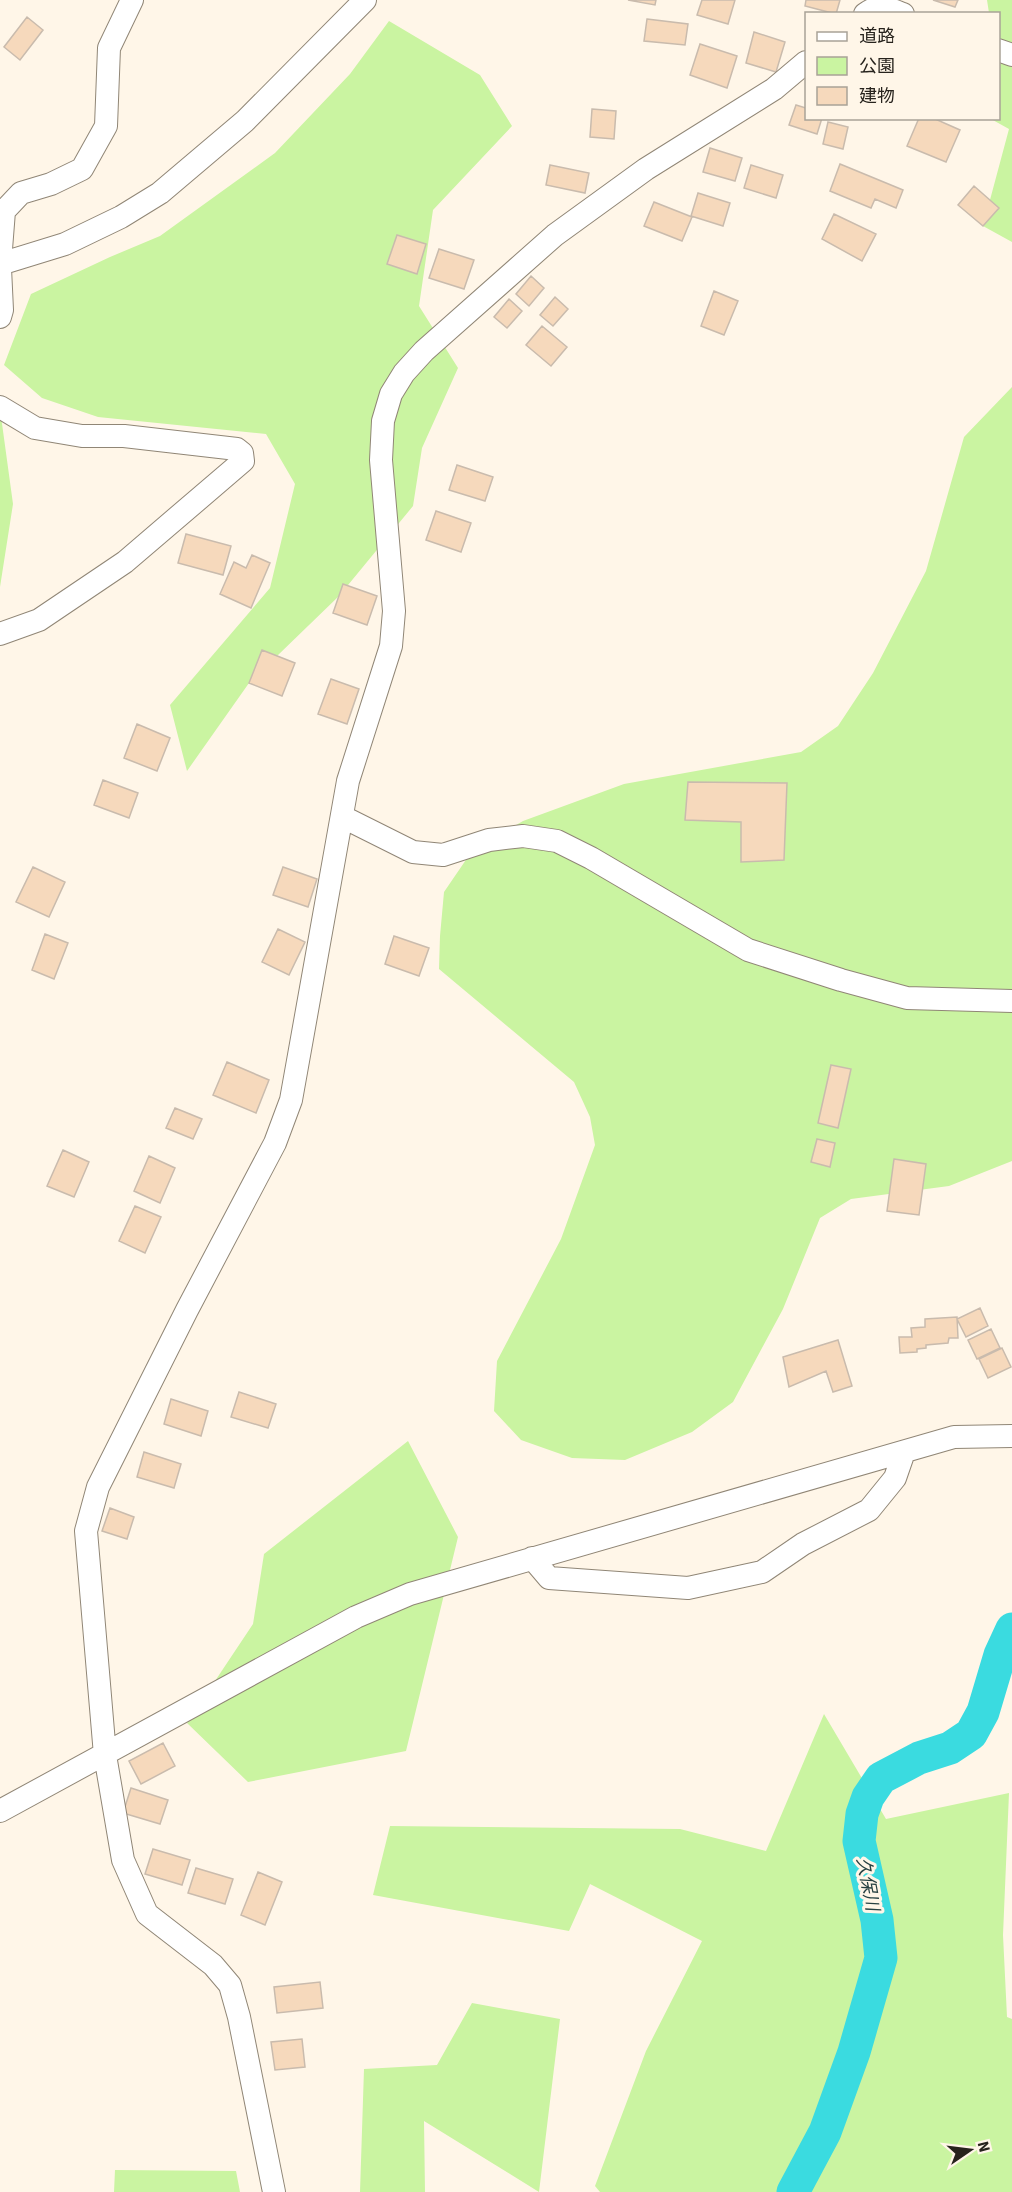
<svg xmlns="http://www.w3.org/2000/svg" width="1012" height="2192" font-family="'Source Sans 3','Noto Sans JP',sans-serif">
<rect width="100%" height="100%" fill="#fff6e8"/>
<!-- green -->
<path fill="#caf4a1" d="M987,0H1012V242L983,226L1009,129L991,119L998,118V14L989,13Z
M389,21L480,75L512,126L433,210L419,306L458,368L422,448L413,506L339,596L249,683L187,771L170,705L270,588L295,484L266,434L98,417L42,398L4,365L31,294L110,257L160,236L275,153L350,74Z
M1012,387V1161L949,1186L851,1199L820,1218L783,1309L733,1402L692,1432L625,1460L572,1458L521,1440L494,1411L497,1361L561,1239L595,1145L590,1117L574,1082L439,969L440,936L444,892L472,851L523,821L624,784L801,752L838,726L873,673L926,571L964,437Z
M0,409L13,504L0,587Z
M408,1441L458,1537L406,1751L248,1782L187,1723L253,1624L264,1554Z
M824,1714L886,1819L1009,1793L1003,1935L1007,2017L1012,2019V2192H600L595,2186L646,2051L702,1941L590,1884L569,1931L373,1895L390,1826L680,1829L766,1851Z
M472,2003L560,2019L539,2192L424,2121L425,2192H360L364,2069L437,2065Z
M115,2170L236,2171L240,2192H114Z"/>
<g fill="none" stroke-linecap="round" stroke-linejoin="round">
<!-- river -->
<path stroke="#3adbe0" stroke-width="33" d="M793,2192L825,2132L854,2052L881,1958L877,1920L859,1841L862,1814L868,1797L881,1778L919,1758L950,1748L971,1734L983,1712L1000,1655L1012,1629"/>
</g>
<!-- building -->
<path fill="#f6d9bc" stroke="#c9bbad" stroke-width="1.5" d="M628,0H656L655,5Z
M702,0H735L728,24L697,15Z
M806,0H840L836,14L805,6Z
M933,0H958L955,7Z
M27,17L43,30L20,60L4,47Z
M647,19L688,24L685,45L644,41Z
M754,32L785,42L776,72L746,63Z
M700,44L737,56L727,88L690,75Z
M796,105L806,108V118H822L817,134L789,125Z
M592,109L616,111L614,139L590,137Z
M919,118H933L960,130L946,162L907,146Z
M828,122L848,127L843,149L823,144Z
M710,148L742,158L735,181L703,172Z
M840,164L903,190L896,208L875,199L871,208L830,191Z
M550,165L589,173L585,193L546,185Z
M751,165L783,175L776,198L744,188Z
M974,186L999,208L983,226L958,205Z
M698,193L730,203L723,226L691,216Z
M654,202L692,217L682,241L644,226Z
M834,214L876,234L862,261L822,239Z
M397,235L426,244L417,274L387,264Z
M439,249L474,260L464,289L429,278Z
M531,276L544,288L529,306L516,294Z
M714,291L738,301L724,335L701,326Z
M555,297L568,309L553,326L540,315Z
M509,299L522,311L507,328L494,317Z
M542,326L567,347L551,366L526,345Z
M457,465L493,477L485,501L449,490Z
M436,511L471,523L461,552L426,540Z
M186,534L231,546L223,575L178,563Z
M252,555L270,563L251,608L220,594L234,562L246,568Z
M343,584L377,596L367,625L333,613Z
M262,650L295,663L282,696L249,683Z
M331,679L359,689L347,724L318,714Z
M137,724L170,738L157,771L124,758Z
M103,780L138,793L129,818L94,805Z
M688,782L787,783L784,860L741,862V822L685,820Z
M33,867L65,882L49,917L16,902Z
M283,867L317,879L308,907L273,895Z
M278,929L305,942L289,975L262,962Z
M45,934L68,943L54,979L32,970Z
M394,936L429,948L419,976L385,964Z
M227,1062L269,1080L256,1113L213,1095Z
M831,1065L851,1069L838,1128L818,1123Z
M175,1108L202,1119L193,1139L166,1128Z
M817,1139L835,1143L830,1167L811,1162Z
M63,1150L89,1162L74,1197L47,1186Z
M149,1156L175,1168L160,1203L134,1191Z
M894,1159L926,1164L919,1215L887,1211Z
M135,1206L161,1217L145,1253L119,1241Z
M980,1308L988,1326L966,1337L957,1319Z
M957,1317L958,1338H949L948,1343L926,1345V1348L917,1349V1352L900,1353L899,1337H912L911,1328L925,1327V1319Z
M991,1329L1000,1348L977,1359L968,1340Z
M838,1340L852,1386L833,1392L826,1371L789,1387L783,1357Z
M1002,1348L1011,1367L988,1378L979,1359Z
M239,1392L276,1404L268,1428L231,1417Z
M171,1399L208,1411L201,1436L164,1424Z
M144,1452L181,1464L174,1488L137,1477Z
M110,1508L134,1517L127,1539L102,1531Z
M163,1743L175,1766L141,1784L129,1761Z
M131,1788L168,1800L160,1824L123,1813Z
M153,1849L190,1860L182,1885L145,1874Z
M196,1868L233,1879L225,1904L188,1893Z
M258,1872L282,1882L265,1925L241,1915Z
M320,1982L323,2008L277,2013L274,1987Z
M302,2039L305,2067L275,2070L271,2042Z"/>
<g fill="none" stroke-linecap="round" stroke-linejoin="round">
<!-- minor casing -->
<g stroke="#908676" stroke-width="24">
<path id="minor" d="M865,14C880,3 887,8 903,14
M998,50L1012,55
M0,262L4,211L21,193L51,184L82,169L106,126L109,48L132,0
M0,264L65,244L121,217L160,193L245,121L365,0
M0,268L2,310L0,317
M0,407L35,428L82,436H124L237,449L242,453L243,461L125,562L39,620L0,634
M343,817L413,852L443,855L489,840L523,836L557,841L591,858L748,950L841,980L907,998L1012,1001
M532,1558L549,1578L688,1588L762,1572L803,1544L869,1510L895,1478L904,1452
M0,1811L356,1617L410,1594L954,1437L1012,1436
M274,2192L239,2017L230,1985L213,1965L147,1914L123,1860L105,1755L86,1531L98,1487L187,1310L275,1143L291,1100L348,781L391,646L394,611L381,460L383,421L391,394L404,373L424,351L555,235L646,169L774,89L806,62"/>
</g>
<!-- minor -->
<use href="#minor" stroke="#fff" stroke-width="22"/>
</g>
<g text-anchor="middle" stroke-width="6" stroke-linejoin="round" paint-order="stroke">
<!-- water labels -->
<g font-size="18" font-style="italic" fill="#274142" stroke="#fff6e8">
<text transform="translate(868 1884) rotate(79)" y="6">久保川</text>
</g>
</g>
<!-- legend -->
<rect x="805" y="12" width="195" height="108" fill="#fff6e8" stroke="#a9a297" stroke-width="1.5"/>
<rect x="817" y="32" width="30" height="9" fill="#ffffff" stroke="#a9a297" stroke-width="1.5"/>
<text x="859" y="42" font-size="18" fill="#27231d">道路</text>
<rect x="817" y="57" width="30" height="18" fill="#caf4a1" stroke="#a9a297" stroke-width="1.5"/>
<text x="859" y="72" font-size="18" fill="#27231d">公園</text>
<rect x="817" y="87" width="30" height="18" fill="#f6d9bc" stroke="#a9a297" stroke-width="1.5"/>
<text x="859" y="102" font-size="18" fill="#27231d">建物</text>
<!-- north arrow -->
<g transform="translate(970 2150) rotate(76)" stroke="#fff6e8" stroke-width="4.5" paint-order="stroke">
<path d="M0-4.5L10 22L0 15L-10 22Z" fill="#27231d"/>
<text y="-9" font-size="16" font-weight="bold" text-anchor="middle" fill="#27231d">N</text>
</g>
</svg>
